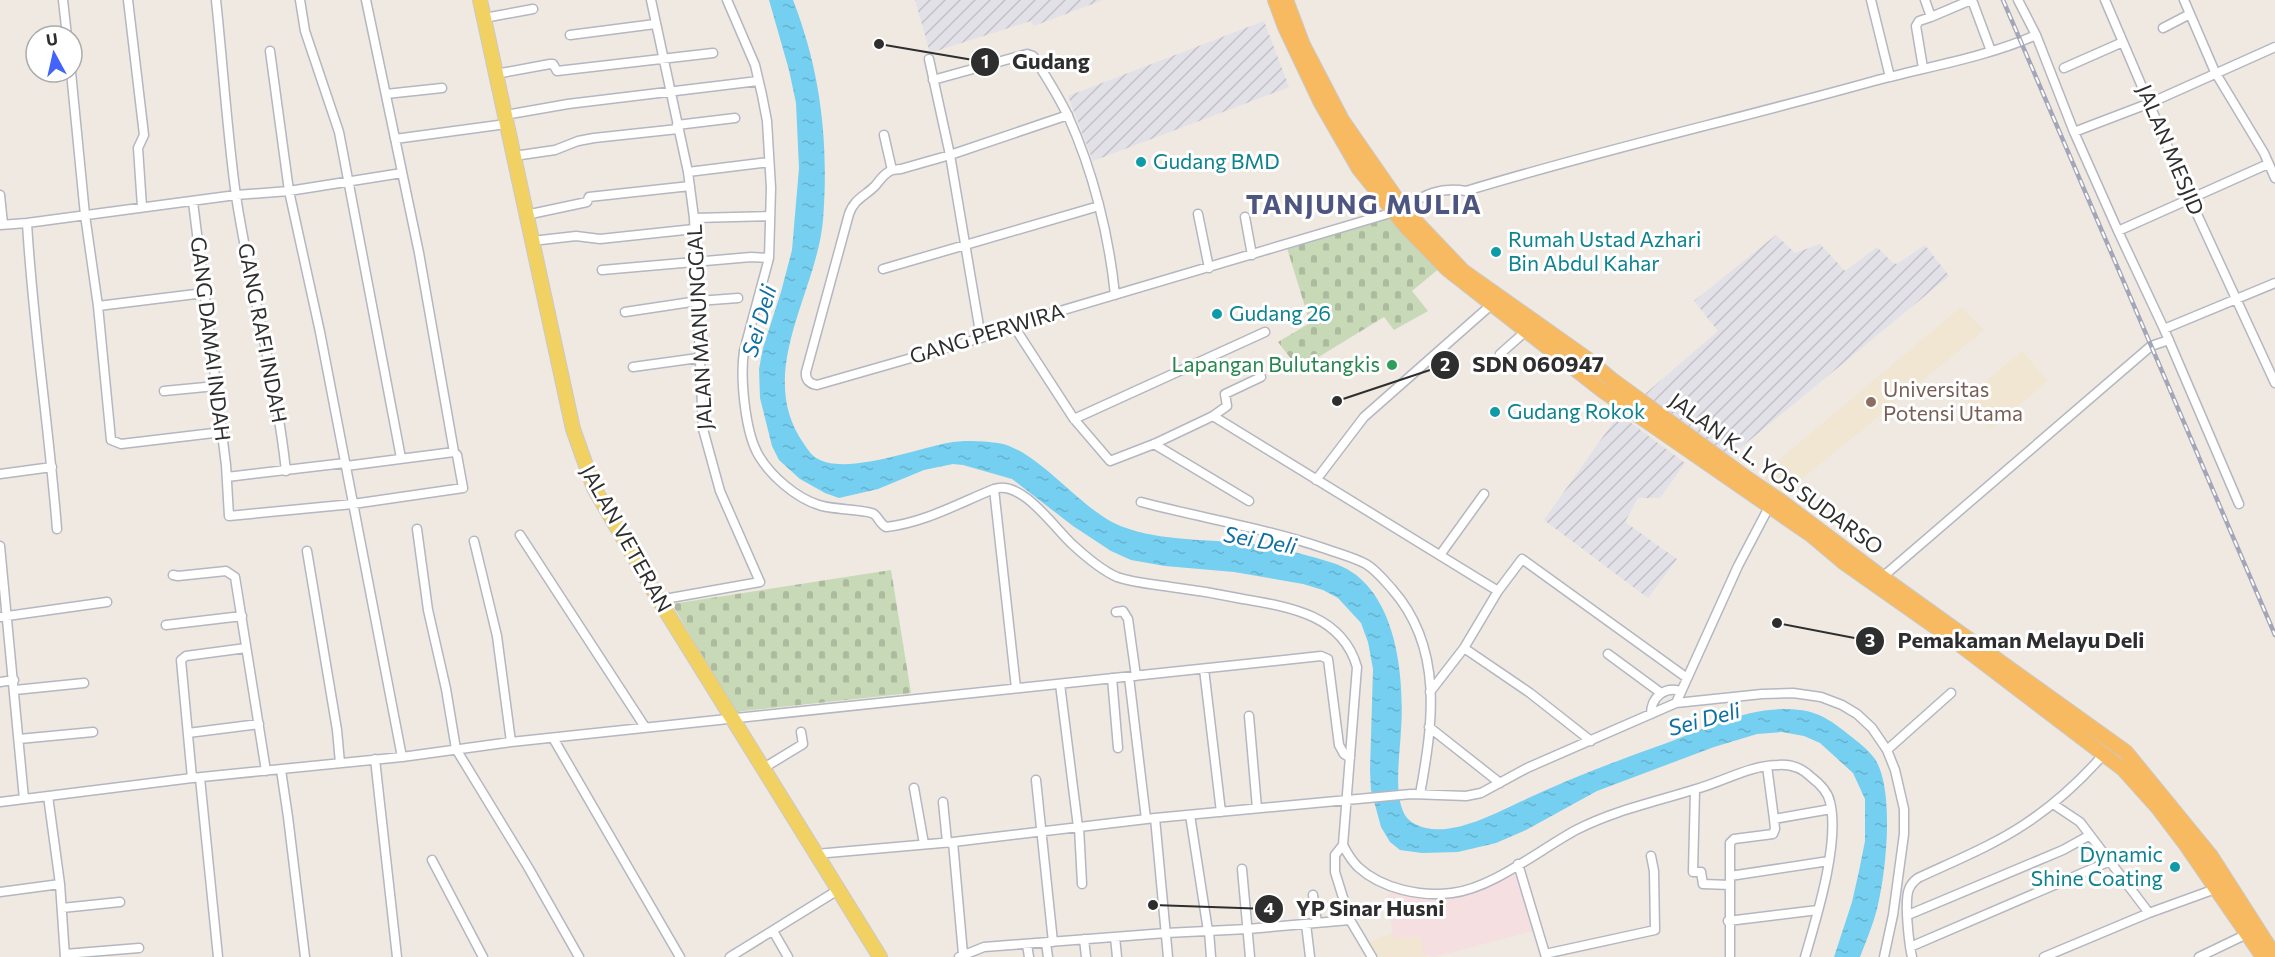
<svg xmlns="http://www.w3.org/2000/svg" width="2275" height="957" font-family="Commissioner,sans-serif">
<defs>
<pattern id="industrial-furrows" width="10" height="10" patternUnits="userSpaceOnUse" patternTransform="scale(1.5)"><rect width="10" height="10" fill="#e3e1e8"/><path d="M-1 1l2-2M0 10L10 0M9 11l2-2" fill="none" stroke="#c3c1c7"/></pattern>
<pattern id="cemetery-stones" width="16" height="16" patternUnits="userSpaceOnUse" patternTransform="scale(1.5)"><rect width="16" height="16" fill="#c8d9b8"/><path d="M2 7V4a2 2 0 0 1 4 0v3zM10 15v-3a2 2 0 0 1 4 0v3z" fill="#acbb9e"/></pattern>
<pattern id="water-ripples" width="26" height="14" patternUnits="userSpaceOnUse" patternTransform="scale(1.5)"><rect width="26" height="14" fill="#75cff0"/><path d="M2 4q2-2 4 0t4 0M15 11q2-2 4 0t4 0" fill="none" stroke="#66b2ce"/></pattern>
</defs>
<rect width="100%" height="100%" fill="#efe9e1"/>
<!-- industrial -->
<path fill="url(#industrial-furrows)" d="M915,0H1103L1034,26L1031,21L930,53Z
M1264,21L1289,87L1093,161L1068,96Z
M1776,235L1795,253L1820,244L1845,271L1877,247L1893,263L1897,264L1925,245L1949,276L1727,459L1645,394L1718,331L1694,301Z
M1619,414L1685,463L1660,498H1638L1625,522L1677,559L1648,598L1544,520Z"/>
<!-- education -->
<path fill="#f0e6d1" d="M1961,307L1984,330L1781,496L1761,475Z
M2022,351L2048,381L1991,429L1965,399Z
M1392,933L1393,938L1423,937V954L1429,957H1374L1366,943Z"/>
<!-- medical -->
<path fill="#f5dfe0" d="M1517,867L1536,930L1434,957L1423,955L1422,937L1392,938V927L1386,897L1394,889L1461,894Z"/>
<!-- cemetery -->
<path fill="url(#cemetery-stones)" d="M1393,217L1441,267L1412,291L1428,311L1394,330L1384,317L1299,369L1278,342L1310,323L1287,248Z
M891,570L911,693L735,712L672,604Z"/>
<!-- water -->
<path fill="url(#water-ripples)" d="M769,0H793C821,72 829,143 823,220C817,293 754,373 804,444C808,450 812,456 818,459C846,475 916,449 947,443C964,440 981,441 998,443C1036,449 1076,504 1114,523C1151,541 1203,539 1244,543C1274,546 1304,554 1333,563C1396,583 1405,674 1401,730C1400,753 1394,790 1403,811C1406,820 1416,826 1426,828C1456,835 1496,813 1522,801C1569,779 1616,761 1664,744C1707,728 1752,704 1800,710C1821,712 1837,725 1853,738C1861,744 1869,751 1875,759C1895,790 1886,874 1877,909C1873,925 1866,941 1860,957H1834L1852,902L1859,871L1865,841V799L1853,773L1820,743L1804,736L1782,732L1757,734L1714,747L1597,791L1526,830L1496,843L1458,852L1422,853L1400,850L1390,842L1381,827L1371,790L1370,771L1373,669L1368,642L1361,623L1338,598L1323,590L1303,584L1234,572L1165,566L1131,560L1111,551L1073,526L1012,479L963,465L953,464L924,470L878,489L839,498L825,493L800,479L779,460L772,446L760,398L759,369L763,348L781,292L792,250L799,168L796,103L789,70Z"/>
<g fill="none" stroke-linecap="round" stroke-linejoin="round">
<!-- minor casing -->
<g stroke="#b4b7c1" stroke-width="11">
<path id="minor" d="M63,0L67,36
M128,0L144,135L138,148L142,207
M216,0C223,65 227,131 236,196C250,288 276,378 286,471
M300,0L305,31L339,132L401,458
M651,0L688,172L694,218L703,429L720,491L760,582L659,600
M727,0L755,65L762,95L767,121L771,188L769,258L744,351C740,378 745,433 759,456C771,476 796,498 819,505C832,510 866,509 874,514C879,518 880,524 886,527C924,523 959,503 994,489C1022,479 1055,529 1073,545C1085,556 1101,570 1117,577C1134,583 1153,584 1171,587C1195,590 1219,594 1243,599C1290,607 1342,615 1357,667L1343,845C1347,853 1352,861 1358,867C1382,889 1421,897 1452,893C1493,888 1539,850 1576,830C1615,810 1655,802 1696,789C1722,782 1751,765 1778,765C1790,764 1802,768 1811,777C1819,783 1828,792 1830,802C1840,842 1817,916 1805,957
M1871,0L1890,77
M1972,0L1991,51
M2018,0L2036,35L2074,132L2118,231L2164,329L2239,504
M2105,0L2190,199L2275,383
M2184,0L2215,72L2264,153L2275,178
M1931,17L1971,0
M484,18L533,9
M2163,28L2190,14
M570,35L655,24
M270,51L289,191L320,332L402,757
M929,59L950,155L981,338
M1923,68L1916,26L1919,21L1931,17L1925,0
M2064,68L2123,42
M71,72L85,215L98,306L111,440L121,444L222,432
M496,74L550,64H553L557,71L713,53
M933,80L1027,54L1033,56C1045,75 1058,95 1068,116C1093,171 1109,235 1115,295
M386,94L442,88
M505,115L568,104L758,81
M677,125L735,118
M2074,132L2150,103L2275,47
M884,135L892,170L901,169L950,155L1068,115
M395,139L506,124
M514,156L555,150L578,141L594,138L678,129
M892,170C883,174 881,179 875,186C865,196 854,199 849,214L806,372C805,380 810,384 817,385L981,338L1013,325L1394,212
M688,172L769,162
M0,195L3,224
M193,202L226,465L229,516L353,504L463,488L457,455L454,452L419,253L366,0
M1403,208C1424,195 1441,186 1466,191C1601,150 1738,119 1874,81C1926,67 1987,57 2036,35
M1198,214L1209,268
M526,215L587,202L589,197L690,186
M1245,217L1252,255
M694,218L770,216
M27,223C33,326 49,427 57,529
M0,225L27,223L236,195L289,191L402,173
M2118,231L2268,164
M532,241L576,236L600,239L694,229
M883,269L1099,206
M602,270L751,257L769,258
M98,306L204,293
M625,312L698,301L738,298
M1013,325L1074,419L1110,461L1154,444L1213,416L1227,406L1225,394L1261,377
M2164,329L2275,283
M1500,354L1526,331
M633,367L698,358
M164,391L216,386
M1213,416L1498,591
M1074,419L1265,332
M1154,444L1249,501
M346,466L454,452
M0,474L52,467
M227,477L345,463
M1316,480L1364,417L1491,305
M994,489L1016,688
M1141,502C1202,518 1264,528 1323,548C1337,553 1353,557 1366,564C1376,570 1384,580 1392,589C1444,648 1433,723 1420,794
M417,529L428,610L446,689L456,749L528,867L579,957
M520,535L645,727
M474,541L497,636L511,742
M0,546L24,799
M307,551L337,730L340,763
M1440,555L1484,494
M173,575L178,576L226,571L235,577L266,771
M1879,580L2151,346L2169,340
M1116,612L1123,611L1128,619L1136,676
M0,617L107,602
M166,625L242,616
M1464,648L1530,693L1591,741
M1608,654L1661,693
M1204,669L1221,812
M1129,677L1146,819
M1112,678L1118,748
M0,682L14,680
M1060,684L1078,827
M15,690L84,683
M1430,692L1464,648L1498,591L1522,559L1687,678
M1676,703L1738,566L1769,507
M1651,714C1651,697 1665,686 1681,691
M1249,716L1257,808
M1429,727L1500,783
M188,733L259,724
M553,738L680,957
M19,739L93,732
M1887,750L1951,693
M375,759L397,957
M1767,766L1774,819L1831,809
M762,769L803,744L801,732
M281,770L288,817L305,957
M192,778L181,660L186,656L246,648
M200,778L218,957
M1036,780L1053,942
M914,788L924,844
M1695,790L1693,872H1701L1703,884L1730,885
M48,796L60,884L65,957
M0,802L192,778L402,757L511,742L1321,656L1328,659L1339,745L1344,754L1350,758
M943,802L947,842
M2053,804L2080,822L2149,913
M1190,815L1208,931
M1155,818L1168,957
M1079,827L1082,884
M953,842L963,954
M1343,845L1335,855V872L1350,920L1372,957
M816,854L953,842L1155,818L1411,794L1466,796L1481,793L1527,768L1676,703L1762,694L1793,693L1821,697L1842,705L1857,714L1872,728L1887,750L1895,770L1904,809V834L1893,915L1884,957
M432,860L483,957
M1518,864L1546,957
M1242,869L1250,957
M1730,876L1829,861
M0,892L60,884
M1313,895L1317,923
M62,908L120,902
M1908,915L2063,850L2090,835
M1728,921L1818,910
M1306,924L1310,957
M773,931L788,957
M1209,931L1211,957
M1115,937L1117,957
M1084,939L1086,957
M1046,943L1048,957
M1027,945L1029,957
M1910,947L2108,862
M65,954L139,948
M1545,954L1655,930L1654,871L1651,856
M730,957L838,890
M959,957L984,947L1166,933L1248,929L1350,920
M1730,957V843L1734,839L1773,834L1775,829L1774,819
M1912,957C1909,944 1904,901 1909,889C1911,884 1914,881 1918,878C1954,861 1992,846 2025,824C2054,805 2081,780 2104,754
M2044,957L2149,913L2218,888
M2199,957L2249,933"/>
</g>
<!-- primary casing -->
<g stroke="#c9c9c9" stroke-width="16">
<path id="primary" d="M480,0L573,429L594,488L659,600L880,957"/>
</g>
<!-- trunk casing -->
<g stroke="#c9c9c9" stroke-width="16">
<path id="trunk" d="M1275,0L1285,27L1321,103L1359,169L1407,228L1447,269L1603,391L1811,535L1843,562L1951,638L2123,769L2158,808L2186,845L2263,957
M1286,0L1303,45L1342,120L1403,208L1463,271L1586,358L1611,379L1748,479L1782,502L1882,577L2126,752L2211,856L2275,956"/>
</g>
<!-- minor -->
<use href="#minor" stroke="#fff" stroke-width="8"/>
<!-- primary -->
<use href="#primary" stroke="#f2d163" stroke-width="14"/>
<!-- trunk -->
<use href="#trunk" stroke="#f8ba60" stroke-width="14"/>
<!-- rail casing -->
<g stroke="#a3a6b8" stroke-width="4.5">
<path id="rail" d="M2003,0L2275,635"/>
</g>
<!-- rail -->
<use href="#rail" stroke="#fff" stroke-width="2" stroke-dasharray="7" stroke-linecap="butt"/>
</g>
<!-- markers -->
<g fill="#0f9aa8" stroke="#fff" stroke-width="2">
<circle cx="1141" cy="162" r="6"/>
<circle cx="1496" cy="252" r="6"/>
<circle cx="1217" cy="314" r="6"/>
<circle cx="1495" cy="412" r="6"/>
<circle cx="2175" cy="867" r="6"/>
</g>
<circle fill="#2e9e5b" stroke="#fff" stroke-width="2" cx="1392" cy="365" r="6"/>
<circle fill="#8d6e63" stroke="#fff" stroke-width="2" cx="1871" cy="402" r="6"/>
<g text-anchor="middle" stroke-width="6" stroke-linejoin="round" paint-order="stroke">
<!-- street labels -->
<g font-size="21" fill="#2e2e2e" stroke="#fff">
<text transform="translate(2170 150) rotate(67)" y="7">JALAN MESJID</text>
<text transform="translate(700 327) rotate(-93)" y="7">JALAN MANUNGGAL</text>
<text transform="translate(262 333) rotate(79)" y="7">GANG RAFI INDAH</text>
<text transform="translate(987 334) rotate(-17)" y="7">GANG PERWIRA</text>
<text transform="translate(210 339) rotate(83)" y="7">GANG DAMAI INDAH</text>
<text transform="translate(1776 474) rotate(36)" y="7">JALAN K. L. YOS SUDARSO</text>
<text transform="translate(626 539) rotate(61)" y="7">JALAN VETERAN</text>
</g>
<!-- culture labels -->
<g font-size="21" fill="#0d838f" stroke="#fff" text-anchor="start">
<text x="1153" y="169">Gudang BMD</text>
<text x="1508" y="247">Rumah Ustad Azhari<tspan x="1508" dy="24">Bin Abdul Kahar</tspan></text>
<text x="1229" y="321">Gudang 26</text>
<text x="1507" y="419">Gudang Rokok</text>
<text x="2163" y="862" text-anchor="end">Dynamic<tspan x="2163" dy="24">Shine Coating</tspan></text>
</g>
<!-- leisure labels -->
<g font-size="21" fill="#27864d" stroke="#fff" text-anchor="end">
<text x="1380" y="372">Lapangan Bulutangkis</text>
</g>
<!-- education labels -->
<g font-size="21" fill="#785e54" stroke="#fff" text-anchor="start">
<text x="1883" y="397">Universitas<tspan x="1883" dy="24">Potensi Utama</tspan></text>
</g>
<!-- water labels -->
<g font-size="22" font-style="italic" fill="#0d6fa3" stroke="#fff">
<text transform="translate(759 321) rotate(-74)" y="8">Sei Deli</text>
<text transform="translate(1260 540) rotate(10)" y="8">Sei Deli</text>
<text transform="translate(1704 719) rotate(-15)" y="8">Sei Deli</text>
</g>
<!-- district labels -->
<g font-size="27" font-weight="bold" letter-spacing="1.5" fill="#4d5680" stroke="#fff">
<text x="1364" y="214">TANJUNG MULIA</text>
</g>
</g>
<!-- callouts -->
<path fill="none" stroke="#2e2e2e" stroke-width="2" d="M879 44L985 62M1337 401L1445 365M1777 623L1870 641M1153 905L1269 909"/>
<g fill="#2e2e2e" stroke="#fff" stroke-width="2">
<circle cx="879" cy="44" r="6"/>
<circle cx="1337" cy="401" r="6"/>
<circle cx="1777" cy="623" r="6"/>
<circle cx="1153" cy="905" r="6"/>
<circle cx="985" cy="62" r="15"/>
<circle cx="1445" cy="365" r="15"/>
<circle cx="1870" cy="641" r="15"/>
<circle cx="1269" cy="909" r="15"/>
</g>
<g font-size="18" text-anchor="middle" font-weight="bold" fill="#fff">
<text x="985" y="68">1</text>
<text x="1445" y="371">2</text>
<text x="1870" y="647">3</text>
<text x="1269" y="915">4</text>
</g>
<g font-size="22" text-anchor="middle" font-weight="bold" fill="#2e2e2e" stroke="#fff" stroke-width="6" stroke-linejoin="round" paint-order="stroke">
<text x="1051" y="69">Gudang</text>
<text x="1538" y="372">SDN 060947</text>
<text x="2021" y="648">Pemakaman Melayu Deli</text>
<text x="1370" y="916">YP Sinar Husni</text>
</g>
<!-- north arrow -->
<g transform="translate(54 54) rotate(352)"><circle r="28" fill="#ffffff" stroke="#ababab" stroke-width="1.5"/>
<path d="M0-4.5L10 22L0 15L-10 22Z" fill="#4264fb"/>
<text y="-9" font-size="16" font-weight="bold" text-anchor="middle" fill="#2e2e2e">U</text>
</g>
</svg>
